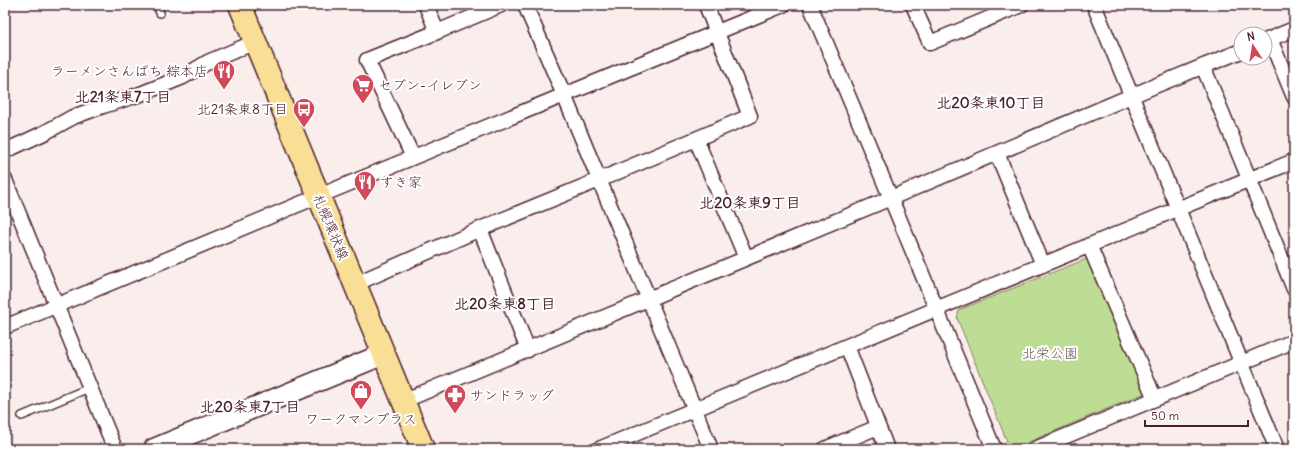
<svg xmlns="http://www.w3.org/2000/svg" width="1299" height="454" font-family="Delius,'Klee One',sans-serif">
<rect width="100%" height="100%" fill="#f9eeec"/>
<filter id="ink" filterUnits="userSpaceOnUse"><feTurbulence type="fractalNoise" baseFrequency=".025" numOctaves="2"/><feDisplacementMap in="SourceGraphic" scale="8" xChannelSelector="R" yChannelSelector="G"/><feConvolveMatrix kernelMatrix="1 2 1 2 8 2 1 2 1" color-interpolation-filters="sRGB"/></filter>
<g filter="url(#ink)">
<!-- green -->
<path fill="#bddd95" stroke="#847e60" d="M1091,257L1145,393L1012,449H1010L957,318L959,310Z"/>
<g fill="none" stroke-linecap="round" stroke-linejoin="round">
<!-- lane casing -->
<g stroke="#4a1f2b" stroke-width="10">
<path id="lane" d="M157,5L160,13
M22,416L89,388"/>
</g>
<!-- street casing -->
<g stroke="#4a1f2b" stroke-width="17">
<path id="street" d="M426,5L437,32L501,5
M525,5L564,95L711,449
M810,5C873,153 933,301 994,449
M913,5L930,43L1021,5
M1094,5L1277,449
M1270,39L1294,97
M1265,41L1294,29
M1203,66L1294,289
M696,139L746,258
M5,151L44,133L73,117L103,106L138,95L183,77L208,62L255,42
M997,153L1043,265
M413,157L367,60L437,32
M5,180L115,449
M480,229L528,350
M1089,245L1155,399
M355,284L480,229L599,180L750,116L706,5
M5,327L302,203L783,5
M847,346L887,449
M403,401L891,198L1157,85L1241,51
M599,449C831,353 1062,256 1294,161
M825,449L878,427
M1035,449L1294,341"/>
</g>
<!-- secondary casing -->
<g stroke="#4a1f2b" stroke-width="23">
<path id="secondary" d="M154,449L384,354"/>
</g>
<!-- primary casing -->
<g stroke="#4a1f2b" stroke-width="25">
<path id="primary" d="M240,5L423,449"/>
</g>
<!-- lane -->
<use href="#lane" stroke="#fff" stroke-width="7"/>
<!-- street -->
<use href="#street" stroke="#fff" stroke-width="14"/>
<!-- secondary -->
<use href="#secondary" stroke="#fff" stroke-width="20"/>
<!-- primary -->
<use href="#primary" stroke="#f9df96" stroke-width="22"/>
</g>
</g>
<!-- icons -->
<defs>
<g id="restaurant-pin" transform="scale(1.15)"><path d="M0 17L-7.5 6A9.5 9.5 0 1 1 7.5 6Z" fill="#d1495b" stroke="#fff"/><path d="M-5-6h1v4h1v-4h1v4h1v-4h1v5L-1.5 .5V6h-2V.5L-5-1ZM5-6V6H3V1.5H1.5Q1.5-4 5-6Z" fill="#fff"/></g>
<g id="supermarket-pin" transform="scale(1.15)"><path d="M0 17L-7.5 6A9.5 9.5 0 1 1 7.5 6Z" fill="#d1495b" stroke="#fff"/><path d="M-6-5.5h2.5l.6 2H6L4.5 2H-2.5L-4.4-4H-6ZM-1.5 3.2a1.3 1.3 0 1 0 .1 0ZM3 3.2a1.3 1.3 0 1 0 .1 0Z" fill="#fff"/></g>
<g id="bus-pin" transform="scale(1.15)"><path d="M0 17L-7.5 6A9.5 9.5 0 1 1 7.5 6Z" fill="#d1495b" stroke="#fff"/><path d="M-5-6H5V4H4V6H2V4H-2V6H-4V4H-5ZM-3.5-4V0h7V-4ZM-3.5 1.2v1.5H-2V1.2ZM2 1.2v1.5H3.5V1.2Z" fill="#fff"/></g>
<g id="shop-pin" transform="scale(1.15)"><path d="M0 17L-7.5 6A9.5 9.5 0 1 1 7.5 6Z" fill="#d1495b" stroke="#fff"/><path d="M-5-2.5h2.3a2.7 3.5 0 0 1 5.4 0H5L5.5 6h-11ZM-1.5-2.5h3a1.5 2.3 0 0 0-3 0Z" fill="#fff"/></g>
<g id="pharmacy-pin" transform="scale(1.15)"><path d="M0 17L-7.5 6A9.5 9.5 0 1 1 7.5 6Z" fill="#d1495b" stroke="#fff"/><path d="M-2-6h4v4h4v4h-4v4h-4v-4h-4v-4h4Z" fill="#fff"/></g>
</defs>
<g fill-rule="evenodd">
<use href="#restaurant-pin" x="224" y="71"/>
<use href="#supermarket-pin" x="363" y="85"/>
<use href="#bus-pin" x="304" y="109"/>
<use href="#restaurant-pin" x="365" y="182"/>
<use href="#shop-pin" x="361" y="391"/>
<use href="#pharmacy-pin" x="455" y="395"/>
</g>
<g text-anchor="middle" stroke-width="4" stroke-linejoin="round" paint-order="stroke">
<!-- poi labels -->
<g font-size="14" fill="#4a1f2b" stroke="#fff" text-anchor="start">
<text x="208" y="76" text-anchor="end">ラーメンさんぱち 綜本店</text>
<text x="378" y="90">セブン-イレブン</text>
<text x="288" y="114" text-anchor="end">北21条東8丁目</text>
<text x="380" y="187">すき家</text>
<text x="470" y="400">サンドラッグ</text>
<text x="361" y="424" text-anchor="middle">ワークマンプラス</text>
</g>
<!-- street labels -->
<g font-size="14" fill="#4a1f2b" stroke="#fff">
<text transform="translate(331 227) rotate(67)" y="5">札幌環状線</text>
</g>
<!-- park labels -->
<g font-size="14" fill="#6c584b" stroke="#fff">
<text x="1050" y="358">北栄公園</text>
</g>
<!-- neighbourhood labels -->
<g font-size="15" font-weight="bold" fill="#4a1f2b" stroke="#fff">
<text x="123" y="102">北21条東7丁目</text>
<text x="991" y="108">北20条東10丁目</text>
<text x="750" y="208">北20条東9丁目</text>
<text x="505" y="309">北20条東8丁目</text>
<text x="250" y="412">北20条東7丁目</text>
</g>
</g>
<!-- margin -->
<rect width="1299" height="454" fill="none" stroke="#fff" stroke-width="20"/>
<rect x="10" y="10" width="1279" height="434" fill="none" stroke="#4a1f2b" stroke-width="1.5" filter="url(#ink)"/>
<!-- north arrow -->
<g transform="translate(1253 46) rotate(348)"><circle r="19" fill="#ffffff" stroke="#b7a5aa"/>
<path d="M0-3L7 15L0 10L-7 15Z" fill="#d1495b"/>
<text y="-6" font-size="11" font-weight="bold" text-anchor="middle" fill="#4a1f2b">N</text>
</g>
<!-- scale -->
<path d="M1145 420v6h103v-6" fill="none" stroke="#4a1f2b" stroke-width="2"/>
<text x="1151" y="420" font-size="12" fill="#4a1f2b" stroke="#ffffff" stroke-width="3" paint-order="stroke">50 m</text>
</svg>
